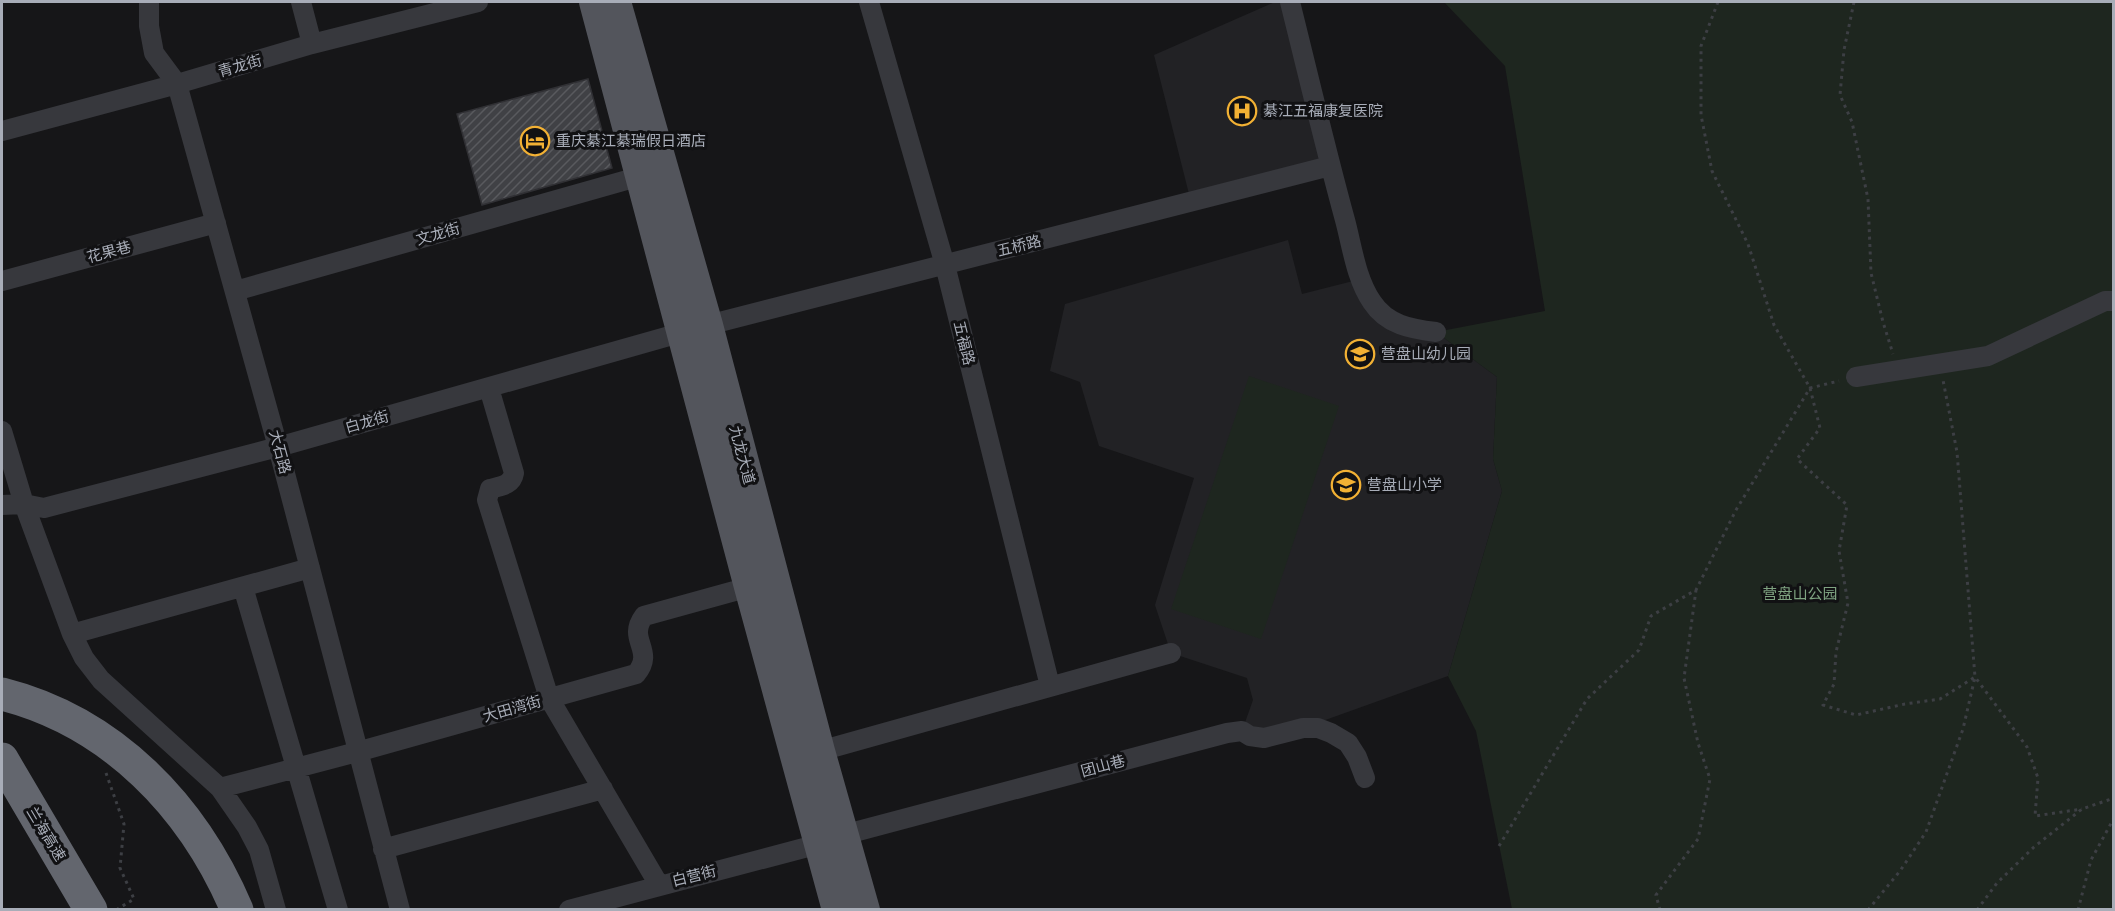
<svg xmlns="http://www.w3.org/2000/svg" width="2115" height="911" font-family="'Varela Round','Noto Sans SC',sans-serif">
<defs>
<pattern id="building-hatch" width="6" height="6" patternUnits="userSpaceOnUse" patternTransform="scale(1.5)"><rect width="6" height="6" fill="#404145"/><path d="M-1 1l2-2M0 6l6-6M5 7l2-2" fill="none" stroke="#595a5e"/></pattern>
</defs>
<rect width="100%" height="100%" fill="#161618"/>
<!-- built -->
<path fill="#222225" d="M1275,2H1290L1330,166L1191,202L1154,55Z
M1288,240L1302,294L1361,279L1372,302L1436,332L1497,377L1493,459L1502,491L1448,676L1303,728L1242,731L1253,700L1247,678L1171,653L1155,605L1194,478L1099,446L1080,382L1050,371L1065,304Z"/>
<!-- park -->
<path fill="#1e261f" d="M1444,2H2113V909H1512L1476,731L1448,676L1502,491L1493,459L1497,377L1436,332L1545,311L1505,66Z
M1249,376L1339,406L1261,639L1171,609Z"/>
<!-- building -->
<path fill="url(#building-hatch)" stroke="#303034" stroke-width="1.5" d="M588,79L612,168L482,205L457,114Z"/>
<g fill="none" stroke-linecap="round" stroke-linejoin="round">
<!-- path -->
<path stroke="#3d3f44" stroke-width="3" stroke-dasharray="3 4.5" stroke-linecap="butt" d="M1718,2L1701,46V115L1712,171L1748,244L1774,325L1810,388L1820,428L1797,459L1847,505L1839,551L1848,603L1836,652L1834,684L1823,705L1856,715L1905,704L1940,699L1975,677L2027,747L2038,778L2035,816L2082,809
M1854,2L1844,50L1840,95L1852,122L1868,199L1871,273L1883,322L1893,354
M106,773L124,824L120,868L134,899L116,910
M1499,846L1587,699L1639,650L1651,616L1696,590L1736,510L1810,388L1839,381
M1660,910L1656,895L1698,839L1710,779L1698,743L1684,678L1696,590
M1868,910L1900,871L1926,832L1963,729L1975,677L1957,452L1943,380
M1977,910L1997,883L2034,847L2082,809L2114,798
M2078,910L2091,860L2114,818"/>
<!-- minor -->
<path stroke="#37383d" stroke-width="20" d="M149,2V26L154,53L177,84L278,447L400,910
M301,2L312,44
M869,2L945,265L1050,686
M1290,2C1308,74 1325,147 1345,220C1352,246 1356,279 1372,302C1387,325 1411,329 1436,332
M2,131L177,84L312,44L478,2
M2,281L216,223
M235,291L641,176
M1856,377L1988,356L2105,301H2114
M489,388L514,473C512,485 501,486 490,489L487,500L549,698L659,885
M2,431L24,504L72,634L84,658L101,680L220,788L247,827L259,850L276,910
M2,505L24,504L44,508L278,447L708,325L1330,166
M243,587L338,910
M72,634L310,568
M820,751L1171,653
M220,788L357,752L636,674C656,650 626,640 644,616L749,587
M383,849L603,789
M569,910L819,844L843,835L1227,733L1242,731L1250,736L1264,738L1303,728H1318L1331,733L1348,743L1357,757L1365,778"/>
<!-- primary -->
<path stroke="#53555c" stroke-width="30" d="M594,2L749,587L837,910
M616,2L708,325L820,751L865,910"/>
<!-- motorway -->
<path stroke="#63666e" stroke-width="33" d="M2,694C112,722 193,806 237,910
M2,759L91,910"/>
</g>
<!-- icons -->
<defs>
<g id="hospital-ring" transform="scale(1.5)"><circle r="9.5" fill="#111113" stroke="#f2b134" stroke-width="1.5"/><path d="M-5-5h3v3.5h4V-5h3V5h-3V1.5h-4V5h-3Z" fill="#f2b134"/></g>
<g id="hotel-ring" transform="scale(1.5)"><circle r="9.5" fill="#111113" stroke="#f2b134" stroke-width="1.5"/><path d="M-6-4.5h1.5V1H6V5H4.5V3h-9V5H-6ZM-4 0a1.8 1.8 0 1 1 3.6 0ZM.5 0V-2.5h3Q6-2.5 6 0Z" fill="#f2b134"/></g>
<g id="school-ring" transform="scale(1.5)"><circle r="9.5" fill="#111113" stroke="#f2b134" stroke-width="1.5"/><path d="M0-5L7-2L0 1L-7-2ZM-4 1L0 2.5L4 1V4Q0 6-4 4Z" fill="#f2b134"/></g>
</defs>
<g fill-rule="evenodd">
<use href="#hospital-ring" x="1242" y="111"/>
<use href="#hotel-ring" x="535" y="141"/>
<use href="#school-ring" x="1360" y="354"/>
<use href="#school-ring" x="1346" y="485"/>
</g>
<g text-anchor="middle" stroke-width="6" stroke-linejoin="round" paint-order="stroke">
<!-- street labels -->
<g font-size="15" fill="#a8adb8" stroke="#111113">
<text transform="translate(240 66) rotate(-16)" y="5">青龙街</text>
<text transform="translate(438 234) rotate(-16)" y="5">文龙街</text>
<text transform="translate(1019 246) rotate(-14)" y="5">五桥路</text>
<text transform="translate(109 252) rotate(-15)" y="5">花果巷</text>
<text transform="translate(964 343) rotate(76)" y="5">五福路</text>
<text transform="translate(367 422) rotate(-16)" y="5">白龙街</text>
<text transform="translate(280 452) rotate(75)" y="5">大石路</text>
<text transform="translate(742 455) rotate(75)" y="5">九龙大道</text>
<text transform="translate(512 709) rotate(-16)" y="5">大田湾街</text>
<text transform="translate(1103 766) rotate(-15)" y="5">团山巷</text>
<text transform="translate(46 834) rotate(59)" y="5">兰海高速</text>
<text transform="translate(694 876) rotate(-14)" y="5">白营街</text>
</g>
<!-- poi labels -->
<g font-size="15" fill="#a8adb8" stroke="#111113" text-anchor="start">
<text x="1263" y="116">綦江五福康复医院</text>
<text x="556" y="146">重庆綦江綦瑞假日酒店</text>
<text x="1381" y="359">营盘山幼儿园</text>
<text x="1367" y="490">营盘山小学</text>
</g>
<!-- park labels -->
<g font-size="15" fill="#7fa381" stroke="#111113">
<text x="1800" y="599">营盘山公园</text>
</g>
</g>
<!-- border -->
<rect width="2115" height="911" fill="none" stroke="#a8adb8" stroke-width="6"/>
</svg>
